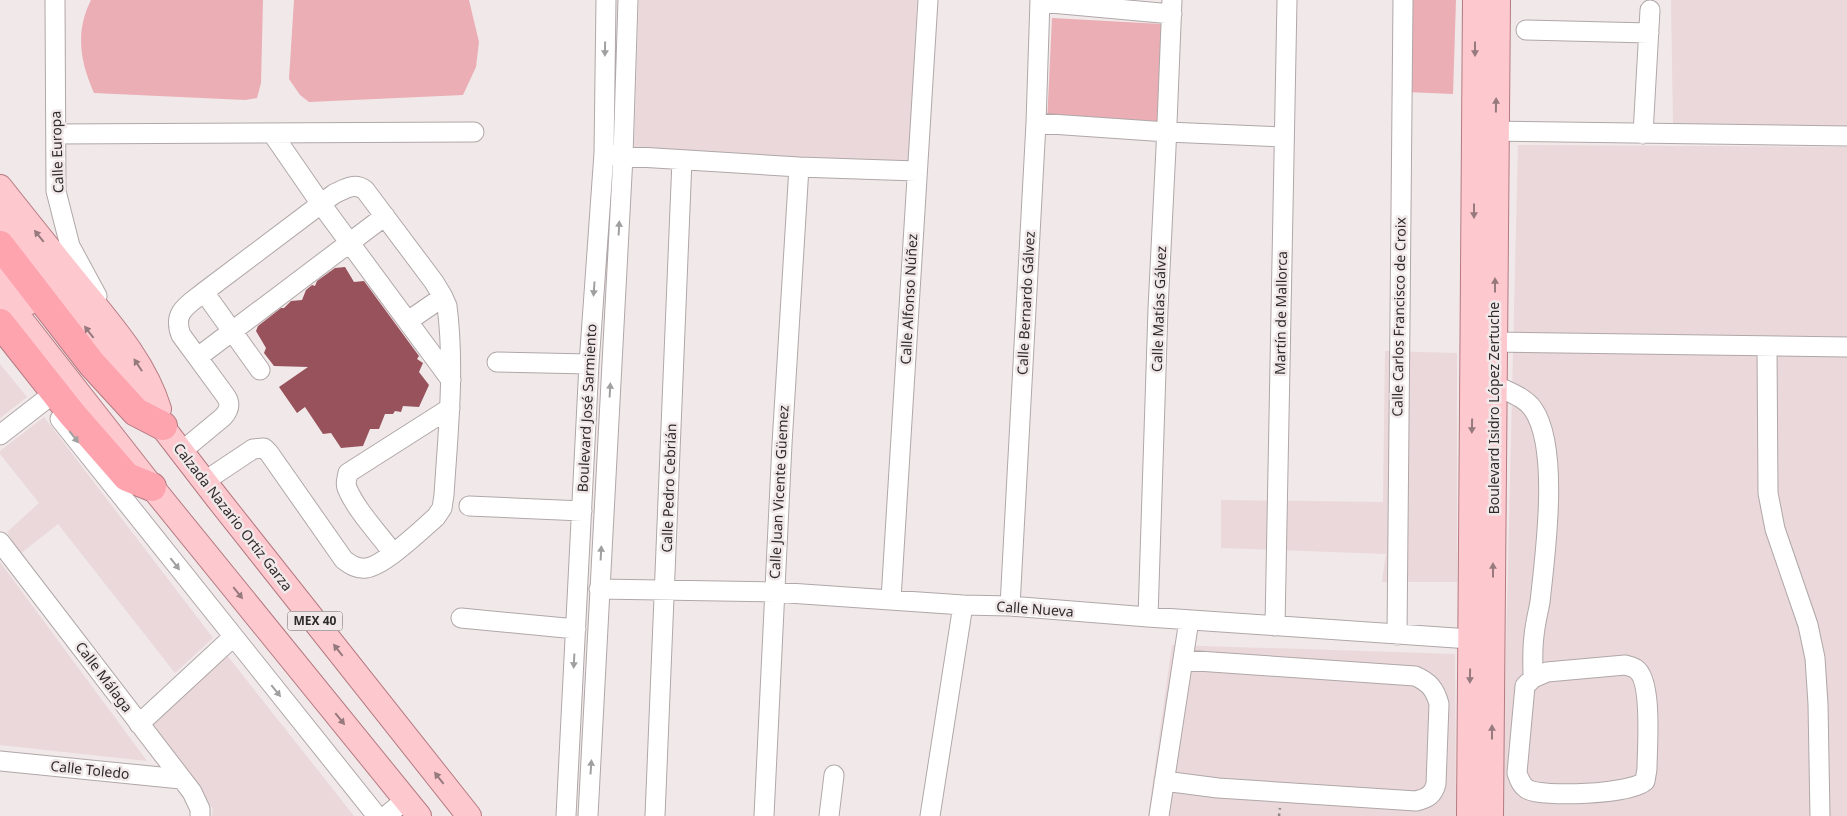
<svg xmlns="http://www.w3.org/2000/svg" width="1847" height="816" font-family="'Noto Sans',sans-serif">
<rect width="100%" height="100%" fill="#f1e8e9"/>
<!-- built -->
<path fill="#ead8da" d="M639,0H917L909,163L634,149Z
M1671,0H1847V131L1673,124Z
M1518,145L1847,147V816H1502Z
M1385,351L1457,353V582H1382L1386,554L1221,548V500L1383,502Z
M0,364L27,397L0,418Z
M44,417L213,638L175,673L58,524L20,554L7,532L39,503L0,454V451Z
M0,562L147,761L0,745Z
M1172,645L1455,654L1456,816H1148Z
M226,654L354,816H212L213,809L151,721Z"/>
<!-- green -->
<path fill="#eaaeb4" d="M91,0H263L261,83L257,98L245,100L94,93C80,61 75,32 91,0Z
M294,0H469L479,42L476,67L463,95L309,102L300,95L289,79Z
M1409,0H1456L1453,94L1406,92Z
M1052,18L1162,24L1158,129L1047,123Z"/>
<!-- building -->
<path fill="#97525c" d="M345,267L354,282L364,281L419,356L417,359L423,363L419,372L429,385L419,407L403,406L401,412L395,411L393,414H385L379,429H370L363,446L341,448L331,433L323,434L305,407L297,413L279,387L308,367L274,366L264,353L266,348L256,331L258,326L281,308H284L291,301L302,300L306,290L312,285L315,286L317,281L335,268Z"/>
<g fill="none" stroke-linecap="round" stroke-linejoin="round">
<!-- minor casing -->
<g stroke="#b0a7a8" stroke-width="21">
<path id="minor" d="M55,0L56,191L70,246L97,296
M1040,2L1172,14
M1526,30L1649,33
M1036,123L1167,132L1284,137
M1483,131L1847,136
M272,133L321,204L451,380
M56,134L474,132
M1643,134L1650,10
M610,154L623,156L799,167L916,171
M204,292L260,370
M408,321L443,297
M1495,342L1847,347
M1767,347L1768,493L1775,529L1808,625L1815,658L1818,704L1820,816
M198,357L385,216
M497,362L589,364
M1495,385C1508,392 1525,397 1533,409C1560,448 1545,555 1540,602C1538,613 1535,624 1534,636C1532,650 1533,664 1533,678
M60,419L377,816
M0,435L45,400
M182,451L223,417C230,409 231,403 225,395L181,335C172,312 188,305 204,292L334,194C345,189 354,182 365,190L434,282L443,297L447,306C455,369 448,432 444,495L442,508L436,517C421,530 384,566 366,568C357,569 351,565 344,560L269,453L264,448L253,449L205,481
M469,506L582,511
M0,542L192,792L200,809V816
M393,553C379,534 356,510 347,488C345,483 347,479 348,473L450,408
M599,589L774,592L963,605L1010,606L1148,617L1470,639
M891,599L928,0
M1010,606L1036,123L1040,0
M1148,617L1158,309L1166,148L1172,0
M461,618L576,629
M1275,626L1287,0
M1397,635L1403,0
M1625,665C1629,666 1633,667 1636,669C1653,681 1647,749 1647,769L1645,781C1632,794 1542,798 1527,789C1521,785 1519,779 1517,773L1525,686L1533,678L1547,672Z
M139,724L233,637
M0,761L181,779
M1164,781L1218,788L1416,801C1428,798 1433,795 1436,784L1439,704C1435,689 1429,682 1415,676L1183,660
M386,816L405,800
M566,816L589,364L604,153L606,0
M588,816L623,156L628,0
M655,816L682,160
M764,816L782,444L799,167
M829,816L834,775
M930,816L963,605
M1159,816L1189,620"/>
</g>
<!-- major casing -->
<g stroke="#b57a81" stroke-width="26">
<path id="major" d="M0,187C27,221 54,255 81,288C111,325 145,363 159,409
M0,216L218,499L469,816
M0,268L28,303
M0,293L152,487L419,816
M1469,816L1475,0
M1491,816L1498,0"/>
</g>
<!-- highway casing -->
<g stroke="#b57a81" stroke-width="30">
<path id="highway" d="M0,245L92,364L136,412L163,426
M0,323L72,414L127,477L152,487"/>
</g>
<!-- path -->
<path stroke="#8d8687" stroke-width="2.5" stroke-dasharray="2.5 4" stroke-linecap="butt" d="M1279,816L1280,808"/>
<!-- minor -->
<use href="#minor" stroke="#fff" stroke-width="19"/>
<!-- major -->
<use href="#major" stroke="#fec8cf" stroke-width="24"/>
<!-- highway -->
<use href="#highway" stroke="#fda4af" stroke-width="28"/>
</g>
<!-- one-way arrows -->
<defs><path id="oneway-solid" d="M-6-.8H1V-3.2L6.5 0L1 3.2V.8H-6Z" transform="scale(1.25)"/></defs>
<g fill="#a1a0a0">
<use href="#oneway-solid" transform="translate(605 49) rotate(91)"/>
<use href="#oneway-solid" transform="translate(619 228) rotate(-87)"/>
<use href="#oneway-solid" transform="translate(594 289) rotate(94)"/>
<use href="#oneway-solid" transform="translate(610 390) rotate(-87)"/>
<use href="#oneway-solid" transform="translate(74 437) rotate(52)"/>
<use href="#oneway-solid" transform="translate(601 553) rotate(-87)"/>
<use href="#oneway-solid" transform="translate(175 564) rotate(52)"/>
<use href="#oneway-solid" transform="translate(574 661) rotate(93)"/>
<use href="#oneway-solid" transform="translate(276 691) rotate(51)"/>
<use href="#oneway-solid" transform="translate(591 767) rotate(-86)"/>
</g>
<g fill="#967a7e">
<use href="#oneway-solid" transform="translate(1475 49) rotate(90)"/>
<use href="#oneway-solid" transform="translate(1496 105) rotate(-89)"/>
<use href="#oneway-solid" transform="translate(1474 211) rotate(90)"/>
<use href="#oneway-solid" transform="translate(39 236) rotate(-129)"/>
<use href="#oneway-solid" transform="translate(1495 285) rotate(-90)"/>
<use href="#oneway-solid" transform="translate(89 332) rotate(-128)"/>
<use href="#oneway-solid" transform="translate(138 365) rotate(-123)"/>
<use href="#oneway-solid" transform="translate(1472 426) rotate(91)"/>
<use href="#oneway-solid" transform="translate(1493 570) rotate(-90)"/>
<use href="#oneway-solid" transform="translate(238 593) rotate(51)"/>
<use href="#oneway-solid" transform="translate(338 650) rotate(-128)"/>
<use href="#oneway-solid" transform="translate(1470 676) rotate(91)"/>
<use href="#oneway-solid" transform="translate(340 719) rotate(51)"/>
<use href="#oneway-solid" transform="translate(1492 732) rotate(-90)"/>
<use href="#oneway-solid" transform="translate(439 778) rotate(-128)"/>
</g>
<g text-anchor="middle" stroke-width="5" stroke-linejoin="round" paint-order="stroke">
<!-- shield labels -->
<rect fill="#f1e8e9" stroke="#696465" stroke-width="1" x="287.5" y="611.5" width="55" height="19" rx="4"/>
<g font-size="12" font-weight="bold" fill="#2f2b2c">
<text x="315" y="625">MEX 40</text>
</g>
<!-- street labels -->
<g font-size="14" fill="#2f2b2c" stroke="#f1e8e9">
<text transform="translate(57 152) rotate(-92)" y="5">Calle Europa</text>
<text transform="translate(909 299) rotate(-87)" y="5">Calle Alfonso Núñez</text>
<text transform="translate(1026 303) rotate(-87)" y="5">Calle Bernardo Gálvez</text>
<text transform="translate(1159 309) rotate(-88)" y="5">Calle Matías Gálvez</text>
<text transform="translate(1281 313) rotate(-89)" y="5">Martín de Mallorca</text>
<text transform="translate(1399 317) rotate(-89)" y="5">Calle Carlos Francisco de Croix</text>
<text transform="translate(587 408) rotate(-87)" y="5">Boulevard José Sarmiento</text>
<text transform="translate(1494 408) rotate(-90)" y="5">Boulevard Isidro López Zertuche</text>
<text transform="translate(669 488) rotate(-88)" y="5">Calle Pedro Cebrián</text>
<text transform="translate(779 492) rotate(-87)" y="5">Calle Juan Vicente Güemez</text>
<text transform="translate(233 517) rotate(52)" y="5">Calzada Nazario Ortiz Garza</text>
<text transform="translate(1035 609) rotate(4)" y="5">Calle Nueva</text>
<text transform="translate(104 677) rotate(53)" y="5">Calle Málaga</text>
<text transform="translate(90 770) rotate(6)" y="5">Calle Toledo</text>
</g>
</g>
</svg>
